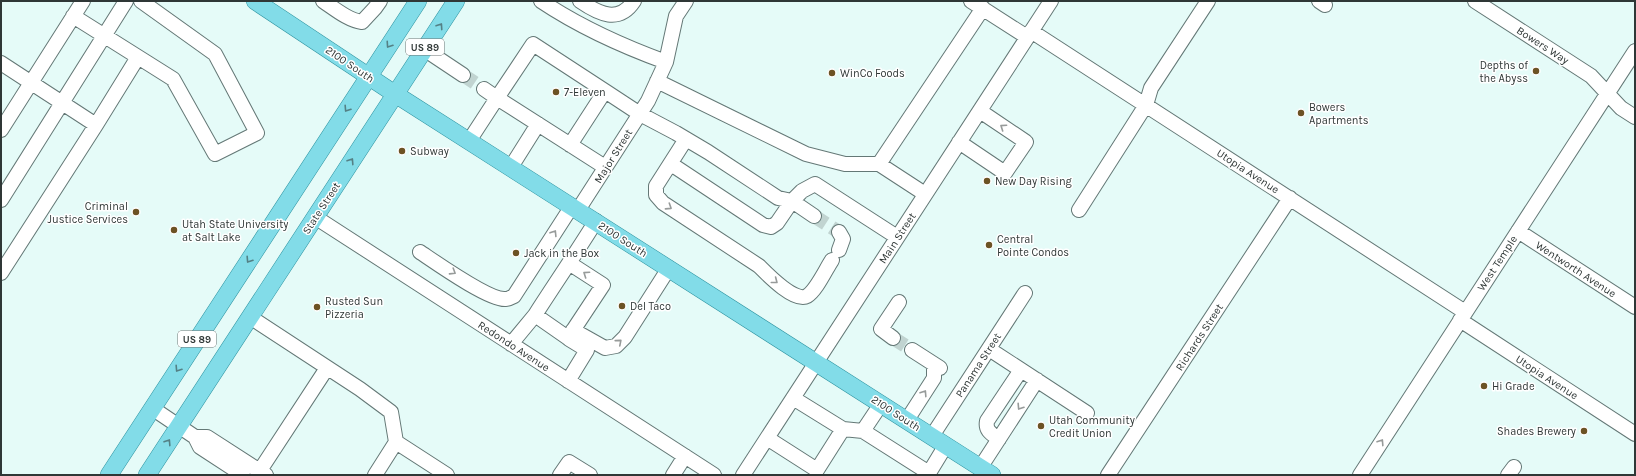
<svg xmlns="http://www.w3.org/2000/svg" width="1636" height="476" font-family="Karla,sans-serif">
<rect width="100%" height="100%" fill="#e5fbf8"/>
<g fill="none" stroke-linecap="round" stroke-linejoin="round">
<!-- minor-tunnel -->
<path stroke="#c1d4d1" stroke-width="14" stroke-dasharray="14 7" stroke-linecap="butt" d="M463,75L484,89
M814,216L839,232
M893,338L912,350"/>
<!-- minor casing -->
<g stroke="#647876" stroke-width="16">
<path id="minor" d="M323,1C335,9 348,20 362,22L375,8L380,1
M541,1C580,27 622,46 666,62
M580,1C599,14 619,24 634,1
M971,1L1027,37
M1319,1L1325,5
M1475,1L1591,76L1621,108L1635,117
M73,16L173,79L215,154L257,133L215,54L141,1
M1031,31L1465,312
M424,49L463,75
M1,63L96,125
M657,81L806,154L845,164H879L925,194
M484,89L497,98L533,44L605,91
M1,130L83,1
M686,139L656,186V195L663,203L759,266C767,274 795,303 807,296C816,291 826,269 832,260
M469,141L497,98L605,167
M959,142L1005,173L1026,142L980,111
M570,145L605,91L640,114L676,133L708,152L778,198L792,201L802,191L815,184L897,237
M671,164L763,225L771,227L777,223L792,201L814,216
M879,164L983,8
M511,167L538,124
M1,200L126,1
M578,210L648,101L666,62L676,16L686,1
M1079,210L1146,105L1151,88L1208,1
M315,217L714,475
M1518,231L1635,307
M839,232L843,239L839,250
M420,252C435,262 490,301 506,299C508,299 512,297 514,296L572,206
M569,263L603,285L568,338L535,315C555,284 576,253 596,221
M1,273L96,125L138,57
M250,317L360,389L391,412L396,442L447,475
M1460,320L1635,434
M573,330L605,348L616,346L625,337L669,268
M893,338L881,329L899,302
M511,344L535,315
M989,349L1087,413
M912,350L940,368
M568,381L587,350L569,339
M793,398L843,429L863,431L929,473L946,445
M152,408L195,437L200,447L243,475
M907,420L934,378V365
M863,431L881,404
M932,436L1025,293
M195,437H207L266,475
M767,438L817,470L843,429
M999,439C992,434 985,431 987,421L1021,370
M980,468L1037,380
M257,475L327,368
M375,475L396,442
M560,475L569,462L590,475
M673,475L685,456
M743,475L1051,1
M1108,475L1290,198
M1360,475L1635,51
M1508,475L1514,467"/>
</g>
<!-- major casing -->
<g stroke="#2e93a0" stroke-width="18">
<path id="major" d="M255,1L395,94L992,475
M109,475L418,1
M147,475L456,1"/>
</g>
<!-- minor -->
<use href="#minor" stroke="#fff" stroke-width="14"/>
<!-- major -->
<use href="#major" stroke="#82dce8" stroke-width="17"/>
</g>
<!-- one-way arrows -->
<defs><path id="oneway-chevron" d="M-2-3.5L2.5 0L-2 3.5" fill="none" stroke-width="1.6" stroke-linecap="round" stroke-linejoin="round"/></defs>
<g stroke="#548186">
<use href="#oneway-chevron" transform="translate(440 26) rotate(-56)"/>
<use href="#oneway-chevron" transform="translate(389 45) rotate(124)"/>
<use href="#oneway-chevron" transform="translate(347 109) rotate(123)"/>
<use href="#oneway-chevron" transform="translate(351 161) rotate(-57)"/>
<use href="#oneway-chevron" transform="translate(249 260) rotate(123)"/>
<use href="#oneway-chevron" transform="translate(178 369) rotate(123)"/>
<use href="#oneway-chevron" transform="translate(168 442) rotate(-57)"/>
</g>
<g stroke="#979b9a">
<use href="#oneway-chevron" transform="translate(1003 127) rotate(-146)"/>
<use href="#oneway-chevron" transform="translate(669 207) rotate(33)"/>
<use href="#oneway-chevron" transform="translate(554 233) rotate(-58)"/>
<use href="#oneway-chevron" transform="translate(453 272) rotate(32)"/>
<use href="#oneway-chevron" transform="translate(586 274) rotate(-146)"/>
<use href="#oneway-chevron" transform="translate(775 281) rotate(38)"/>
<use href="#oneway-chevron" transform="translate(619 342) rotate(-41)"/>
<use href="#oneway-chevron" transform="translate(924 393) rotate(-57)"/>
<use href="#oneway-chevron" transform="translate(1020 407) rotate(123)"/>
<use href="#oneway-chevron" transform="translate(1381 442) rotate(-57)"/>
</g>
<!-- markers -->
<g fill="#6c5224" stroke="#fff" stroke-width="1.5">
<circle cx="1536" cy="71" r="4"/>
<circle cx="832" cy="73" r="4"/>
<circle cx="556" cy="92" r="4"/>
<circle cx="1301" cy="113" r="4"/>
<circle cx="402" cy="151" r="4"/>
<circle cx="987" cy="181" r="4"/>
<circle cx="136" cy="212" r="4"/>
<circle cx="174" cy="230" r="4"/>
<circle cx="989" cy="245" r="4"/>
<circle cx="516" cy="253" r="4"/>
<circle cx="622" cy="306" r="4"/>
<circle cx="317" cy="307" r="4"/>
<circle cx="1484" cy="386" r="4"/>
<circle cx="1041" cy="426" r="4"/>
<circle cx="1584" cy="431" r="4"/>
</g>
<g text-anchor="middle" stroke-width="3" stroke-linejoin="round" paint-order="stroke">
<!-- shield labels -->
<g fill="#fff" stroke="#6d7372" stroke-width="1">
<rect x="406" y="39" width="38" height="16" rx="3"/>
<rect x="178" y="331" width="38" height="16" rx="3"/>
</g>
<g font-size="10" font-weight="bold" fill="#2f3736">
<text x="425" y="51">US 89</text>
<text x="197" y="343">US 89</text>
</g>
<!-- street labels -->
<g font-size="11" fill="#2f3736" stroke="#fff">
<text transform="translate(1543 45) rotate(33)" y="4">Bowers Way</text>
<text transform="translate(350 64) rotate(34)" y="4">2100 South</text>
<text transform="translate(613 156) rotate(-58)" y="4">Major Street</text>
<text transform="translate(1248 171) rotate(33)" y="4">Utopia Avenue</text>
<text transform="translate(321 208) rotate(-57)" y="4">State Street</text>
<text transform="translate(897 238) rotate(-57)" y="4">Main Street</text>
<text transform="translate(623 239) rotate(33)" y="4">2100 South</text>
<text transform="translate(1497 263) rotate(-57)" y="4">West Temple</text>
<text transform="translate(1576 269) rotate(33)" y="4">Wentworth Avenue</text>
<text transform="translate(1199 337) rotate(-57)" y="4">Richards Street</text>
<text transform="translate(514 346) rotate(33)" y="4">Redondo Avenue</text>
<text transform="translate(978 365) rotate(-57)" y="4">Panama Street</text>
<text transform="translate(1547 377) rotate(33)" y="4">Utopia Avenue</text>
<text transform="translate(896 413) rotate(33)" y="4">2100 South</text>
</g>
<!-- poi labels -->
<g font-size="11" fill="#2f3736" stroke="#fff" text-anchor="start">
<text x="1528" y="69" text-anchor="end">Depths of<tspan x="1528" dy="13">the Abyss</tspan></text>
<text x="840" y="77">WinCo Foods</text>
<text x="564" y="96">7-Eleven</text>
<text x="1309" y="111">Bowers<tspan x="1309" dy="13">Apartments</tspan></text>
<text x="410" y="155">Subway</text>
<text x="995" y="185">New Day Rising</text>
<text x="128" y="210" text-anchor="end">Criminal<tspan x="128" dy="13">Justice Services</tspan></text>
<text x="182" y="228">Utah State University<tspan x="182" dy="13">at Salt Lake</tspan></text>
<text x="997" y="243">Central<tspan x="997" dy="13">Pointe Condos</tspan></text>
<text x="524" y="257">Jack in the Box</text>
<text x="325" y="305">Rusted Sun<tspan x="325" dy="13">Pizzeria</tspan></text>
<text x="630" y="310">Del Taco</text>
<text x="1492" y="390">Hi Grade</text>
<text x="1049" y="424">Utah Community<tspan x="1049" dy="13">Credit Union</tspan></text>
<text x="1576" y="435" text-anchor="end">Shades Brewery</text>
</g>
</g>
<!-- border -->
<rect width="1636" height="476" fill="none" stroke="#2f3736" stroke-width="4"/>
</svg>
